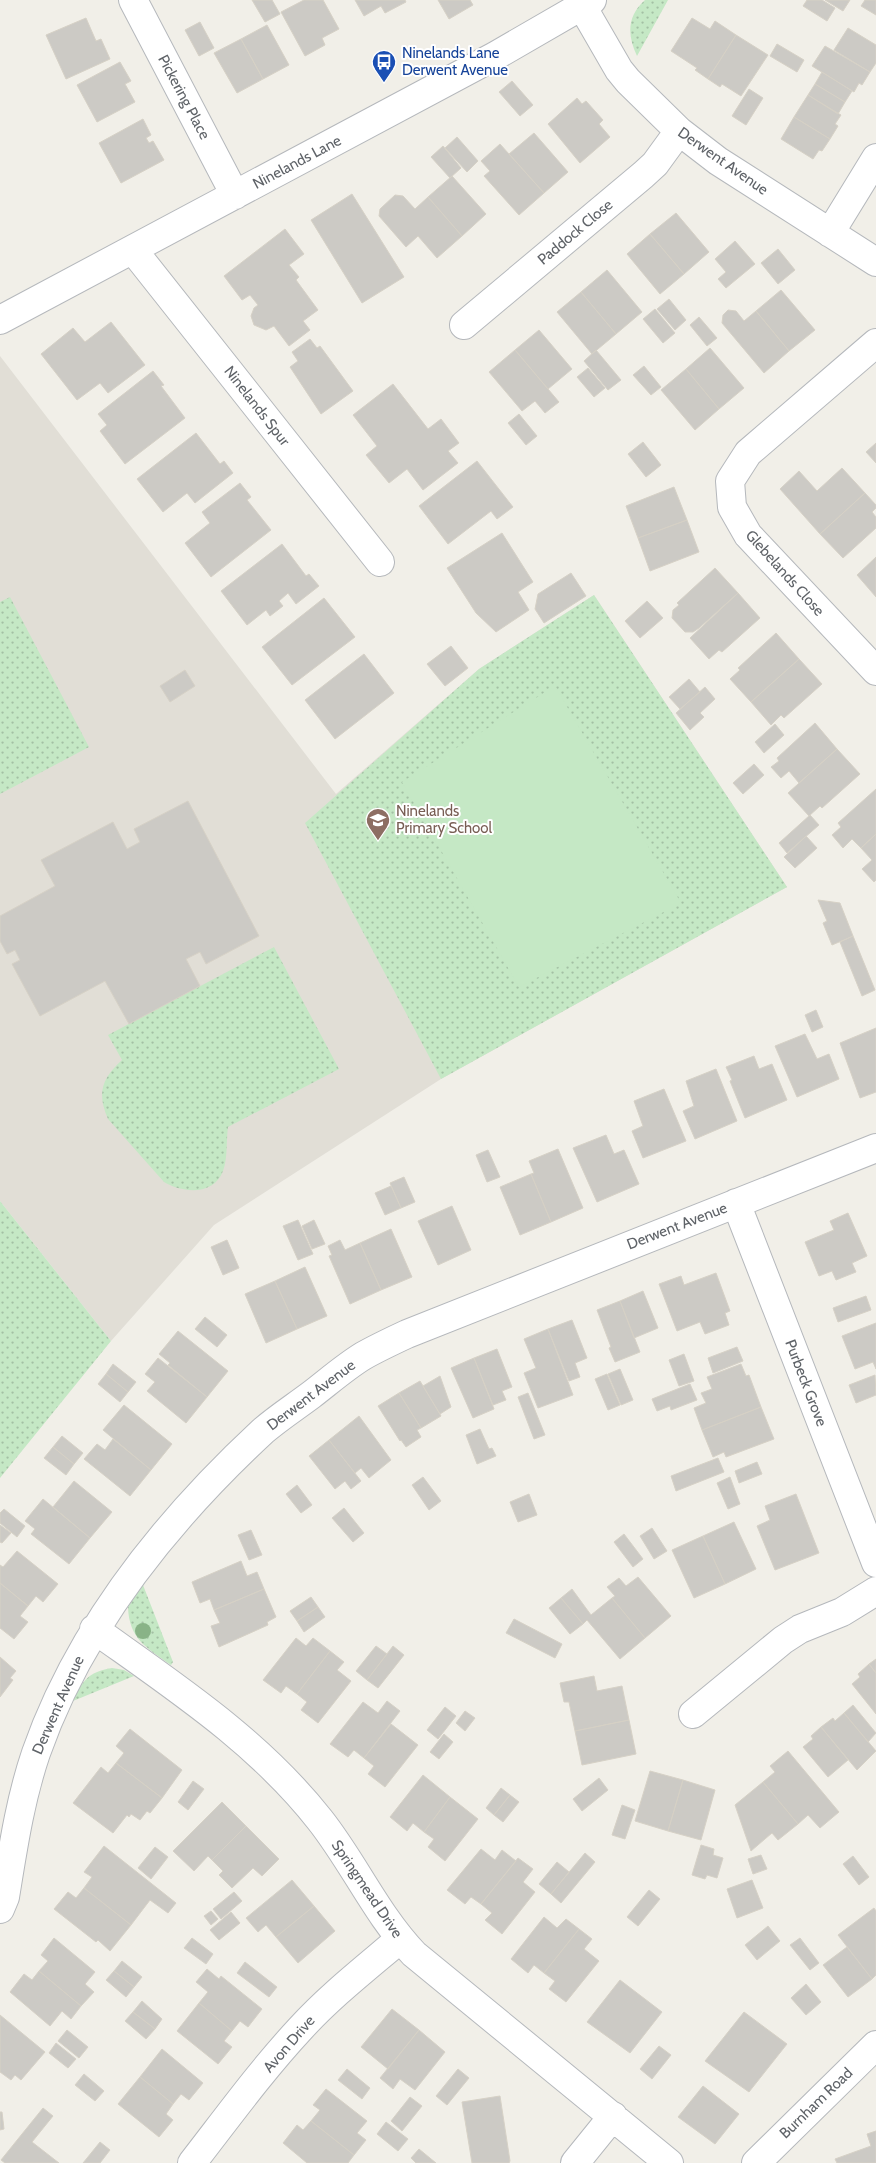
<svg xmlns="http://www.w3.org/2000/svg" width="876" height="2163" font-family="Cabin,sans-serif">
<defs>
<pattern id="green-dots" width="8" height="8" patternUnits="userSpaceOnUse" patternTransform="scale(1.25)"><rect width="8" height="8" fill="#c5e8c5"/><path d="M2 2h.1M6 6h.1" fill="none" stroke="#a3c0a4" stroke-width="1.8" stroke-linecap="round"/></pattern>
</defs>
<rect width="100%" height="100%" fill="#f1efe8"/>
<!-- education -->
<path fill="#e1ded6" d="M0,356L336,794L479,669L594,595L787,887L441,1079L214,1225L111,1341L0,1201Z"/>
<!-- green -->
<path fill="url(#green-dots)" d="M645,0H668L637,56C627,35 627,16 645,0Z
M594,595L787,887L441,1079L305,823L479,669Z
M10,597L89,747L0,794V602Z
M274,947L339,1069L228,1127C226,1141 228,1158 223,1171C214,1196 182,1193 164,1182L108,1119C97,1094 101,1079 122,1060L108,1035Z
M0,1201L111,1341L0,1478Z
M143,1585L173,1662L171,1665C147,1648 129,1639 128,1607Z
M112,1668L124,1670L134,1676L73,1701C83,1680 88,1672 112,1668Z"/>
<!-- pitch -->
<path fill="#c5e8c5" d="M555,686L681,903L519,987L402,782Z"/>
<!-- building -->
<path fill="#cccac5" stroke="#d6d1c6" d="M252,0H272L280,14L265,22Z
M304,0H323L339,29L322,38L325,45L305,56L281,12Z
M355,0H405L406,2L385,13L381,6L364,16Z
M438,0H470L473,5L449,19Z
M807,0H822L835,8L827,21L803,6Z
M825,0H850L843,11Z
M865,0H876V15L861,6Z
M86,18L96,41L101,39L110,59L66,79L46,35Z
M692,18L710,29L715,21L736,35L708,79L695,70L697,68L671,51Z
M200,22L214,48L199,56L185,30Z
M267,25L289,65L263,79L241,39Z
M848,28L876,45V63L870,72L834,50Z
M736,35L768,55L741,96L722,84L720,87L708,79Z
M241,39L263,79L237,93L214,53Z
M777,44L804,60L797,72L770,56Z
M825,46L870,72L862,85L859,83L854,92L812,66Z
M120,62L131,81L125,84L135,102L97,122L77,85Z
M822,72L852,91L845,102L815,84Z
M512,81L533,105L520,116L499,92Z
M815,84L845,102L838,114L808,95Z
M749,89L763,98L746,125L732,116Z
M808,95L841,115L835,124L838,126L830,139L794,117Z
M577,98L582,104L586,101L603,120L599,124L610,137L580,163L548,124Z
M794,117L830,139L822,151L819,150L813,159L781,139Z
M143,119L151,135L146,138L149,143L153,141L164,160L121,183L99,143Z
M534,133L568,172L544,193L509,154Z
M457,137L478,161L467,172L445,148Z
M500,144L544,193L519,215L484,176L490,171L481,161Z
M443,146L461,168L450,178L431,157Z
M452,176L486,214L462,236L428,197Z
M352,194L404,277L362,303L311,220Z
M395,195L403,196L415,209L428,197L462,236L437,258L418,236L406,247L379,216L380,209Z
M676,213L709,252L684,274L650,234Z
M285,229L304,254L289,265L299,277L296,280L318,310L303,321L310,330L289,346L274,326L266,330L254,325L251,316L254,308L258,305L250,295L242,300L224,276Z
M650,234L684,274L660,294L627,254Z
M735,241L755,264L726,288L718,279L726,272L715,259Z
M778,249L795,270L778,284L761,263Z
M607,270L642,312L616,334L581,292Z
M781,290L815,330L789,351L756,311Z
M581,292L616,334L592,354L557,312Z
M669,299L686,320L675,330L657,309Z
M655,309L675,333L663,343L643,319Z
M728,310L736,311L744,321L756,311L789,351L764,373L722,323L723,315Z
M699,317L717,338L707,346L690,325Z
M111,322L145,365L108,393L100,383L77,400L41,354L73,328L85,342Z
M539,330L572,369L548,389L515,350Z
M310,339L317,348L320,346L353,391L321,414L290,367L298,361L292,352Z
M710,348L744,388L719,409L686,369Z
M515,350L559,402L545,413L535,401L522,411L489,372Z
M596,350L621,380L608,390L584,361Z
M644,366L661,387L651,395L633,375Z
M588,368L605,388L594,397L577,377Z
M686,369L719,409L695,430L661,390Z
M153,371L164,385L161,386L185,418L125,464L100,431L107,425L98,414Z
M393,384L428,429L441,419L459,443L448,451L458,463L423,490L407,469L389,483L366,455L377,446L353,415Z
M519,414L537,436L526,445L508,423Z
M196,433L220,464L224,461L233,473L195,503L187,493L163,512L137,479Z
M643,442L661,465L646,477L628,454Z
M876,443V463L866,452Z
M477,461L513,507L497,519L491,511L448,544L419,506Z
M842,468L865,493L820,534L780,489L799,471L817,491Z
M240,483L251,497L247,500L271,530L211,577L185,543L210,523L202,512Z
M674,487L687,520L638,538L626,506Z
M865,493L876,505V508L872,512L876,517V528L843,558L820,534Z
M687,520L699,552L650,571L638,538Z
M502,533L533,582L518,592L529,610L496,632L476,613L447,568Z
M282,544L306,576L309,574L319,586L296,604L288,593L279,601L283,606L270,616L266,610L247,625L221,591Z
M876,557V597L857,575Z
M715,568L738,593L699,628L693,632H685L672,618L673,610L679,605L677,603Z
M571,573L586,596L544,623L535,609L538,594Z
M738,593L760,618L722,652L719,650L709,659L690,638Z
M324,598L355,637L292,685L262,647Z
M647,601L663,618L640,638L625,621Z
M776,633L799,659L751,702L730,679L740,670L738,668Z
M451,646L468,668L445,686L427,664Z
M364,654L394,693L335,739L305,700Z
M799,659L822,684L784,718L781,715L771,725L751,702Z
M185,670L195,686L170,702L160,686Z
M689,679L700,692L680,709L669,697Z
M705,687L715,699L700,713L704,717L690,730L676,713Z
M815,723L837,749L799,783L789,771L781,778L771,767L779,761L777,758Z
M775,724L784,735L764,753L755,742Z
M837,749L860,774L822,808L820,806L809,816L788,793Z
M754,764L764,775L743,794L733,783Z
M876,789V834L861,848L852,839L843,848L832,835L841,827L838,823Z
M188,801L259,936L206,964L200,952L186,959L200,986L129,1024L105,981L40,1016L12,964L20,960L15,950L7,954L0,941V916L55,886L41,860L113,822L127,849L140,842L134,829Z
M810,815L819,825L787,853L779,843Z
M876,834V880L874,882L862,869L872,860L861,848Z
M806,836L817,848L795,868L784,857Z
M818,900L840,903L853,936L832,945L823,923L827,921Z
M853,936L875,990L862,996L840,942Z
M816,1010L823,1027L812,1032L805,1015Z
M876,1028V1092L860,1098L840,1043Z
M805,1034L817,1059L829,1054L839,1079L797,1097L775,1046Z
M754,1056L759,1069L772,1064L787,1100L745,1118L730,1081L732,1080L726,1067Z
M716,1069L737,1121L695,1139L683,1111L694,1106L686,1081Z
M664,1089L686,1141L643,1158L632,1131L643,1126L634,1101Z
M606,1135L614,1154L624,1150L639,1184L597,1202L573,1148Z
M558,1149L583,1208L551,1222L531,1174L534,1173L529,1161Z
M488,1150L500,1177L487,1182L476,1155Z
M531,1174L551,1222L520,1235L500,1187Z
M404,1177L415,1202L401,1208L390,1183Z
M391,1186L401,1208L385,1215L375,1193Z
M452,1206L471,1250L438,1265L418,1221Z
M848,1213L867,1256L852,1263L856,1272L836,1280L832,1271L819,1276L805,1242L834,1230L830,1221Z
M298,1220L313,1254L298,1260L283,1226Z
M314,1220L325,1244L312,1249L302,1226Z
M391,1229L412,1277L381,1290L360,1243Z
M227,1240L239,1268L223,1275L211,1247Z
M340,1240L345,1250L360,1243L381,1290L350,1304L329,1256L332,1255L328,1246Z
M305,1267L327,1316L297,1329L275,1281Z
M716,1273L730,1311L725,1313L729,1325L705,1334L700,1322L677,1331L659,1284L681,1276L684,1285Z
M275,1281L297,1329L266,1343L245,1294Z
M643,1291L658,1328L634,1338L620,1301Z
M866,1296L871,1310L838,1322L833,1308Z
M620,1301L640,1352L615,1362L609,1348L611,1347L597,1310Z
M205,1317L227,1335L217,1347L195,1329Z
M572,1320L587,1358L575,1363L580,1377L569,1381L548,1329Z
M876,1323V1369L873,1362L855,1369L842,1336Z
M548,1329L573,1395L538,1408L524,1373L536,1368L524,1339Z
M178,1331L228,1371L207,1397L168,1365L170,1363L159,1354Z
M737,1347L743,1361L713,1373L708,1358Z
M497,1349L512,1387L502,1391L506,1400L493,1405L474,1358Z
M684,1354L694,1381L679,1386L669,1360Z
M158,1358L207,1397L186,1423L147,1391L155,1382L145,1374Z
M474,1358L494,1409L473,1418L451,1368Z
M113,1364L136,1382L128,1392L106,1374Z
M741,1364L746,1376L749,1375L761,1407L702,1430L694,1408L706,1403L701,1393L712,1389L707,1377Z
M620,1369L633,1400L621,1405L608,1374Z
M106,1374L128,1392L120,1402L98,1384Z
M607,1374L620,1405L608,1410L595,1379Z
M875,1375L876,1395L856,1403L849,1385Z
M440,1376L451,1407L440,1414L423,1386Z
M420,1381L441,1416L421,1428L399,1393Z
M690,1384L697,1400L671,1410L670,1406L657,1411L652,1399Z
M399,1393L421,1428L417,1430L421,1437L406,1447L401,1440L400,1441L378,1406Z
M528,1393L545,1435L534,1439L518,1397Z
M124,1405L172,1444L151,1470L103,1430Z
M761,1407L774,1439L726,1457L724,1452L713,1457L702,1430Z
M359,1416L391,1460L369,1478L361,1468L355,1473L329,1440Z
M480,1429L489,1449L492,1448L496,1456L477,1464L466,1435Z
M62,1436L83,1453L74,1464L53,1447Z
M113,1439L151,1470L130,1496L84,1459L97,1444L105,1450Z
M329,1440L361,1481L351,1489L345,1481L335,1489L309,1456Z
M53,1447L74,1464L66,1475L44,1458Z
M718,1458L724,1472L676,1491L671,1476Z
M757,1462L762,1474L739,1483L735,1471Z
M423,1477L441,1501L429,1510L412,1485Z
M730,1477L740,1504L728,1509L717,1483Z
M74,1481L112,1512L90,1538L53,1507Z
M297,1485L312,1505L301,1513L286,1494Z
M529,1494L537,1515L518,1522L510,1502Z
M796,1494L819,1553L775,1570L757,1526L770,1520L765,1506Z
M43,1499L90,1538L69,1564L31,1534L35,1529L25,1521Z
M344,1508L364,1533L353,1542L332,1518Z
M4,1509L25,1526L17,1537L0,1523V1513Z
M734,1522L756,1569L725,1584L703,1536Z
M0,1525L11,1533L2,1543L0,1542Z
M652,1528L667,1551L654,1559L640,1536Z
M251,1530L262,1555L249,1560L238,1535Z
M624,1534L643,1559L633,1567L614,1542Z
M703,1536L725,1584L694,1598L672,1550Z
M17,1551L58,1584L43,1602L36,1596L28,1606L0,1583V1565L3,1567Z
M241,1561L247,1576L257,1572L264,1589L214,1610L210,1599L200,1603L192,1582Z
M638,1577L671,1616L645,1638L612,1598L615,1596L607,1587L619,1578L626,1586Z
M0,1583L28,1606L20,1616L28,1622L14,1639L0,1628Z
M264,1589L276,1617L267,1622L268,1625L219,1647L211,1626L220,1623L214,1610Z
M572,1589L591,1615L612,1598L645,1638L620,1659L587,1620L583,1624L561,1598Z
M311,1597L318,1607L297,1621L290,1611Z
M561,1598L583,1624L570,1634L549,1608Z
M318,1607L325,1617L304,1632L297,1621Z
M514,1619L562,1644L555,1658L506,1633Z
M296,1638L306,1646L313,1638L330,1651L297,1694L286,1686L281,1693L263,1680Z
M376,1646L387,1654L367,1680L356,1671Z
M393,1646L404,1655L378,1688L367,1680Z
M330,1651L344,1662L337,1670L351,1681L318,1723L301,1710L307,1702L297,1694Z
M0,1657L16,1671L10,1678L13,1680L0,1697Z
M876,1659V1673L869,1664Z
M869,1664L876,1673V1714L852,1684L860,1677L858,1674Z
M594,1676L597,1691L622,1686L629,1720L575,1731L569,1702H564L560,1683Z
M387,1701L400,1711L364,1758L354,1750L348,1757L330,1744L363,1702L378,1713Z
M853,1705L876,1733L868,1742L844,1713Z
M445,1707L456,1716L438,1739L427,1730Z
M465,1711L475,1718L465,1731L456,1723Z
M844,1713L876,1751L857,1770L821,1727L833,1718L835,1721Z
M629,1720L636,1754L582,1765L575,1731Z
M391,1724L418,1745L385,1787L368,1774L374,1766L364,1758Z
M821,1727L848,1760L828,1777L803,1747L813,1739L811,1736Z
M130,1729L182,1770L162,1798L116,1763L124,1753L116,1746Z
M444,1734L453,1742L439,1759L430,1752Z
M788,1751L839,1812L820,1828L808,1815L798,1824L763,1782L775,1772L770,1766Z
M116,1763L162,1798L150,1813L147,1811L140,1820L131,1814L129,1817L127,1815L113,1833L73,1803L101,1767L108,1773Z
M650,1771L683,1780L668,1831L635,1821Z
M423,1775L450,1797L424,1832L413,1823L407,1831L390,1817Z
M599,1778L608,1790L582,1811L573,1799Z
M683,1780L715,1790L701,1840L668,1831Z
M193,1781L204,1789L188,1810L178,1802Z
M763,1782L798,1824L778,1840L772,1833L751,1851L735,1805Z
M501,1788L510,1795L494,1815L486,1808Z
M510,1795L519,1802L503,1822L494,1815Z
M450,1797L478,1819L445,1861L428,1847L434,1839L424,1832Z
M222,1802L246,1826L212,1860L208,1856L194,1871L173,1851Z
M622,1805L635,1810L625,1839L612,1835Z
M246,1826L279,1859L262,1876L253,1868L232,1888L219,1875L223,1871L212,1860Z
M701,1845L714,1849L713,1855L723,1858L717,1878L707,1875L705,1879L692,1875Z
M104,1846L176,1903L168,1913L150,1900L131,1925L84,1888L92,1877L84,1872Z
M155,1847L168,1857L151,1879L138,1868Z
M481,1849L495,1860L502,1850L516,1861L481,1904L471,1897L465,1904L447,1890Z
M585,1853L595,1862L561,1903L551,1894Z
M761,1855L767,1869L753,1874L748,1859Z
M853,1856L869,1877L859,1885L843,1864Z
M518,1858L533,1869L523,1882L535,1892L502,1934L485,1920L492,1913L481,1904Z
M557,1862L569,1872L551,1894L539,1884Z
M292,1880L314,1906L276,1937L266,1925L258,1932L246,1918Z
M752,1880L763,1908L737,1918L727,1889Z
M84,1888L131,1925L110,1951L98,1940L96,1942L54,1909L68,1892L76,1898Z
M649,1890L660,1899L638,1926L627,1917Z
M234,1892L242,1901L221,1919L213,1909Z
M314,1906L335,1931L298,1963L276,1937Z
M874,1908L876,1911V1975L872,1979L838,1935Z
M211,1911L218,1919L211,1925L204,1916Z
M231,1912L240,1923L219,1940L210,1930Z
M544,1917L557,1928L566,1919L579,1929L544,1973L534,1965L528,1973L511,1959Z
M768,1926L780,1941L757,1960L745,1945Z
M579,1929L592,1939L584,1949L599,1961L566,2002L549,1989L555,1981L544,1973Z
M54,1938L95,1972L85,1984L94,1992L81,2006L39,1971L48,1961L41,1955Z
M192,1938L213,1954L206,1964L184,1948Z
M800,1938L819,1963L810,1970L790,1945Z
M847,1947L872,1979L848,1997L823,1965Z
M122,1961L142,1977L134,1987L114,1971Z
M245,1962L277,1987L269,1997L237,1973Z
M207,1969L219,1979L221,1976L262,2009L248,2027L240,2021L232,2031L199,2003L208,1992L196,1982Z
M39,1971L81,2006L71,2019L62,2011L50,2026L10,1992L24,1974L32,1980Z
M114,1971L134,1987L126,1997L106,1980Z
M620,1980L662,2012L630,2053L587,2022Z
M806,1984L821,2002L806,2015L791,1998Z
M142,2001L162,2019L155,2029L133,2012Z
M199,2003L232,2031L224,2041L232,2047L218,2064L177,2031Z
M392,2009L419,2030L388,2069L361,2047Z
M133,2012L155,2029L146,2039L125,2021Z
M744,2012L787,2044L749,2092L705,2061Z
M0,2015L45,2052L21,2080L15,2075L11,2080L0,2072Z
M67,2030L88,2047L79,2058L58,2041Z
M419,2030L445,2052L415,2090L400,2079L393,2089L380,2078Z
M56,2043L76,2059L68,2068L49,2053Z
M659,2046L671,2055L652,2079L640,2069Z
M162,2049L203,2083L189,2100L181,2094L173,2104L140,2077Z
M347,2069L370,2088L362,2099L338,2080Z
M458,2069L469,2078L447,2105L436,2096Z
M84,2074L104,2091L95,2101L75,2085Z
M140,2077L173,2104L166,2114L173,2120L159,2137L118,2104Z
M703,2086L739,2114L715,2144L678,2117Z
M326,2089L367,2121L357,2133L366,2140L354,2155L311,2121L320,2110L313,2105Z
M500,2096L510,2161L509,2163H472L462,2102Z
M410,2097L422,2106L402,2131L391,2121Z
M43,2108L53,2116L32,2142L59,2163H5L1,2160Z
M0,2112H2L4,2129L0,2130Z
M311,2121L354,2155L348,2163H307L283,2143L297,2125L303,2130Z
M386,2122L408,2139L398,2151L377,2134Z
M876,2131V2163H837L835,2159L871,2146L867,2134Z
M100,2142L110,2150L100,2163H83Z
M419,2149L436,2163H416L411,2158Z"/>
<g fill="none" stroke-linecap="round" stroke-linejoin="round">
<!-- minor casing -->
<g stroke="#b5b8bc" stroke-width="30">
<path id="minor" d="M133,0L235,195
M582,6L619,70L628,81L679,131L718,161L876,262
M830,233L876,158
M133,250L380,562
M0,320L495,56L592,0
M464,325L643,175L655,164L679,131
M876,343L748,453L730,481L732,507L748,535L876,671
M736,1203L876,1563
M94,1629C175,1687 258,1741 320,1820C354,1863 376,1914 414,1954L669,2163
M693,1714L783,1640L800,1629L842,1612L876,1591
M0,1909L5,1897C13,1848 20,1800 36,1753C80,1627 166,1521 263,1431C278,1418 295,1407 311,1395C328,1382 345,1367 363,1356C377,1348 392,1341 407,1334L876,1148
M192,2163C227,2118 261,2071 300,2029C330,1996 366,1968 400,1939
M575,2163L613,2116
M756,2163L876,2045"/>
</g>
<!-- minor -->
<use href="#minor" stroke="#fff" stroke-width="28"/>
</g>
<!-- trees -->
<circle fill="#89b387" cx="143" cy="1631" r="8"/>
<!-- icons -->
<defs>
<g id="bus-pin" transform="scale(1.25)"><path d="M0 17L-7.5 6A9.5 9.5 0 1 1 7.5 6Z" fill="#1a4fb4" stroke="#fff"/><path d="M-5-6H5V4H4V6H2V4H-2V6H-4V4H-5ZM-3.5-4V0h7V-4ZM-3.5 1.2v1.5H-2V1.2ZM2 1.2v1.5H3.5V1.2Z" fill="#fff"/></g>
<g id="school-pin" transform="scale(1.25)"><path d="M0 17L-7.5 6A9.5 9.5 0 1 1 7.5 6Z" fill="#8d6e63" stroke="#fff"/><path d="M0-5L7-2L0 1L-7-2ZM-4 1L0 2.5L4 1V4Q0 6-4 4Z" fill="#fff"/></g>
</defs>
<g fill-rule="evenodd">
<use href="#bus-pin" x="384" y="62"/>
<use href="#school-pin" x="378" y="820"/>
</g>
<g text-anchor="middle" stroke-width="4" stroke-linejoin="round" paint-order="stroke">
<!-- transit labels -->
<g font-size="15" fill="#164399" stroke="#fff" text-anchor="start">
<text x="402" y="58">Ninelands Lane<tspan x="402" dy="17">Derwent Avenue</tspan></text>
</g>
<!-- street labels -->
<g font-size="15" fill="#5f6368" stroke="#fff">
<text transform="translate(184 97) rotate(62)" y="5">Pickering Place</text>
<text transform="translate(723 161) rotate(35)" y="5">Derwent Avenue</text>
<text transform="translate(297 162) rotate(-28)" y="5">Ninelands Lane</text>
<text transform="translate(575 232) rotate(-40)" y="5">Paddock Close</text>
<text transform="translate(257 406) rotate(52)" y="5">Ninelands Spur</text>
<text transform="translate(785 573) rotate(48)" y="5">Glebelands Close</text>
<text transform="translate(677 1226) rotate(-21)" y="5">Derwent Avenue</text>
<text transform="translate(806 1383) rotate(69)" y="5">Purbeck Grove</text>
<text transform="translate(311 1395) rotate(-37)" y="5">Derwent Avenue</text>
<text transform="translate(58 1705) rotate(-66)" y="5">Derwent Avenue</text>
<text transform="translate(367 1889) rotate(56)" y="5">Springmead Drive</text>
<text transform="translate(289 2044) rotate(-49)" y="5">Avon Drive</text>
<text transform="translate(816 2103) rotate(-44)" y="5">Burnham Road</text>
</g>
<!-- education labels -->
<g font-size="15" fill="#785e54" stroke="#fff" text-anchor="start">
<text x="396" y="816">Ninelands<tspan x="396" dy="17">Primary School</tspan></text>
</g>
</g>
</svg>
